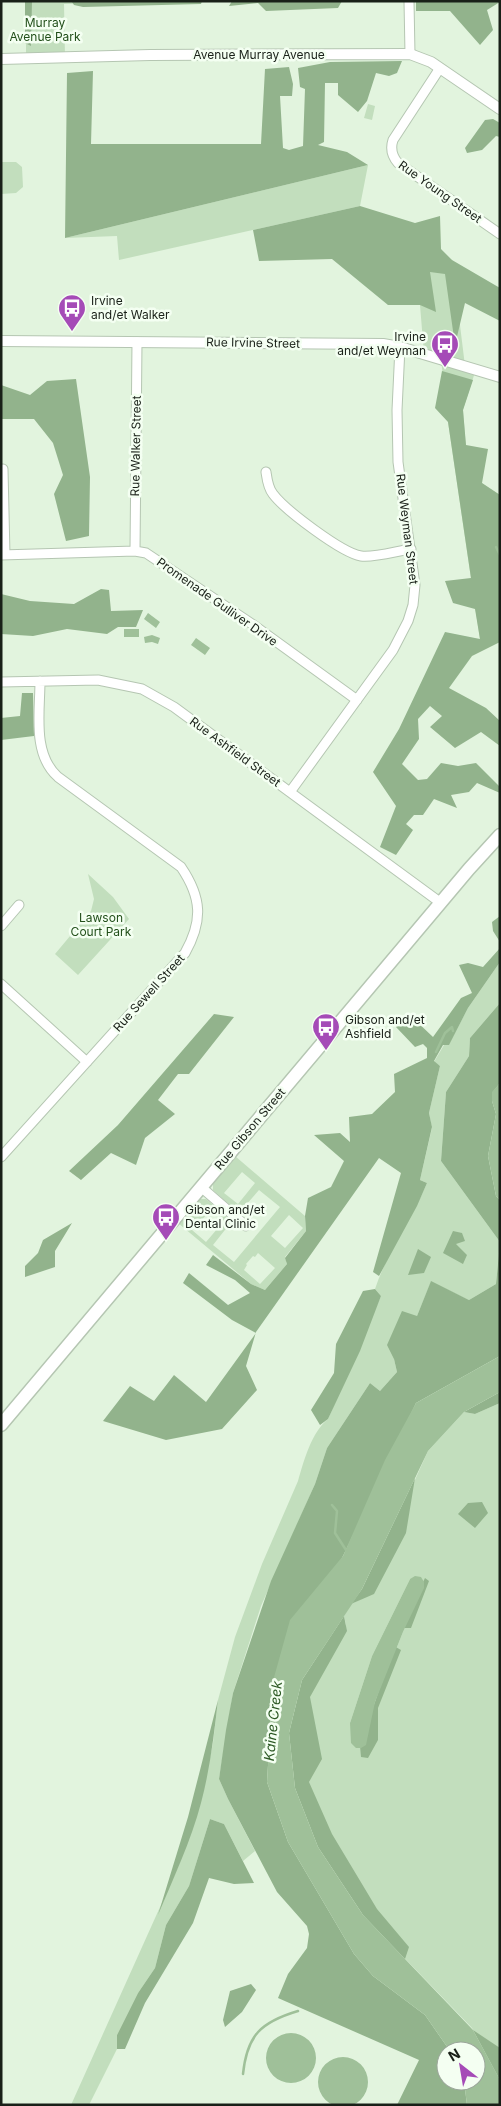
<svg xmlns="http://www.w3.org/2000/svg" width="501" height="2106" font-family="Inter,sans-serif">
<rect width="100%" height="100%" fill="#e2f4de"/>
<!-- green -->
<path fill="#c2debd" fill-rule="evenodd" d="M26,1H175V2L64,4L65,57L26,58Z
M368,104L375,106L372,120L364,118Z
M1,162H16L22,167L23,187L16,193L1,194Z
M368,165L360,206L119,260L117,236L65,238Z
M427,247L452,260L465,366L476,369L463,410L468,474L500,495L480,640L448,422L441,359L424,354L420,305Z
M88,874L113,897L129,919L78,975L55,954L91,911L94,899Z
M500,962V1003L470,1038L469,1056L446,1092L441,1161L500,1242L496,1284L469,1300L431,1282L417,1316L394,1359L397,1372L380,1391L370,1383L327,1448L315,1484L261,1606L233,1693L219,1779L228,1799L255,1851L243,1861L224,1824L210,1819L189,1886L166,1925L155,1968L138,1993L117,2035V2049L89,2105H71L178,1867L200,1805L213,1743L218,1700L235,1637L262,1564L298,1481C304,1461 311,1433 328,1419L381,1296L375,1289C387,1252 412,1219 427,1183L420,1180L432,1128L429,1113L440,1066L434,1062L444,1045L449,1044L468,1008Z
M235,1156L305,1216L306,1231L285,1257L287,1264L265,1290L251,1284L178,1223L198,1199H206L232,1221L213,1245L234,1262L280,1207L259,1190L239,1213L213,1190V1182ZM242,1172L255,1183L238,1204L224,1193ZM211,1210L224,1221L206,1242L192,1230ZM289,1215L303,1228L285,1248L271,1236ZM258,1253L275,1268L260,1284L244,1270L247,1265L246,1264L253,1256L255,1257Z
M500,1403V2081L472,2028L363,1915L314,1810L306,1766L305,1695L346,1625L344,1616L351,1604L361,1599L428,1451L464,1412L475,1414ZM410,1579L424,1588L403,1632L375,1702L350,1723L372,1656Z"/>
<!-- forest -->
<path fill="#92b38c" d="M25,1H32L31,46L25,43Z
M202,1L201,4L83,7L74,5L72,2Z
M232,1H342L338,8L266,11L258,3L229,6Z
M416,1H500V2L487,10L493,30L480,45L450,11H416Z
M402,61L397,73L389,76L376,73L367,101L358,112L338,95V83H325L324,142L318,145L347,152L368,165L65,238L67,73L93,71L91,144H261L265,69L289,67L293,84L292,96H280L283,148L289,150L303,146L305,89L300,87L298,68L330,62Z
M493,119L500,123V137L496,136L482,150L467,153L465,148L485,120Z
M360,206L415,223L440,216L441,249L452,260L500,288V321L465,303L455,345L445,274L430,272L436,312L420,305H388L332,259L259,261L253,230Z
M442,371L473,380L463,410L466,445L488,449L482,483L500,495V642L472,656L449,688L486,708L500,721V746L481,732L455,748L430,727L442,716L430,706L418,719L419,739L402,764L418,780L427,779L441,763L458,766L476,763L500,787V793L477,783L469,792L451,795L457,808L434,799L423,815H414L406,824L413,830L396,855L380,847L396,806L373,772L399,729L445,632L480,639L475,609L453,603L445,581L471,578L448,422L435,408Z
M76,379L90,477L89,536L66,541L54,494L63,475L53,443L34,419H1V385L30,395L47,381Z
M101,589L109,590L111,611L143,610L136,627H118L107,634L67,629L33,636L1,634V594L30,601L74,604Z
M22,693H33L34,736L1,740V718L20,716Z
M500,916V942L493,931L492,922Z
M500,948V962L468,1008L449,1045H443L434,1061L440,1066L429,1113L432,1127L420,1180L427,1183L417,1206L379,1276L373,1272L401,1173L379,1158L256,1332L246,1366L257,1390L222,1429L166,1440L103,1421L130,1386L154,1401L174,1375L206,1402L256,1333L232,1320L183,1283L189,1273L228,1305L250,1293L235,1280L206,1265L213,1255L251,1284L265,1290L287,1264L285,1258L306,1231L305,1216L308,1198L331,1187L344,1161L314,1135L340,1133L350,1142L349,1117L372,1114L395,1092L394,1074L427,1058V1048L423,1044L415,1047L396,1027L405,1016L414,1019L433,1037L461,998L472,993L459,965L468,963L483,967Z
M500,1003V1083L492,1093V1101L496,1114L488,1156L496,1196L500,1200V1242L441,1161L446,1092L469,1056L470,1038Z
M214,1014L234,1017L189,1074H178L158,1100L175,1114L145,1138L136,1165L111,1153L81,1180L69,1171L118,1125Z
M72,1223L55,1251V1267L25,1277V1266L38,1253L43,1240Z
M453,1231L462,1233L465,1241L456,1244L467,1255L463,1264L443,1253Z
M500,1243V1356L416,1403L343,1556L273,1681L267,1782L288,1842L354,1954L373,1976L425,2015L450,2051H446V2081H464L467,2105H397L419,2060L278,1998L288,1974L307,1948L309,1934L307,1926L277,1892L228,1799L219,1779L226,1730L233,1693L271,1581L315,1484L327,1448L370,1383L380,1391L397,1372L394,1359L387,1345L402,1311L417,1316L431,1281L469,1300L496,1284Z
M418,1249L431,1257L424,1273L408,1275Z
M375,1289L381,1296L360,1351L328,1419L320,1425L311,1410L334,1373L336,1344L363,1291Z
M500,1392V1403L475,1414L464,1412Z
M415,1478L406,1533L374,1594L351,1604L362,1589Z
M482,1502L488,1513L475,1528L458,1514L468,1503Z
M425,1578L429,1581L411,1628H401Z
M344,1616L347,1631L310,1697L322,1759L309,1782L332,1834L377,1909L409,1947L405,1959L363,1915L318,1847L295,1788L289,1733L302,1680Z
M394,1646L401,1650L378,1708V1740L368,1758L361,1757L360,1746Z
M218,1700C214,1735 210,1769 201,1803C191,1841 173,1879 158,1915L188,1817Z
M210,1819L224,1824L254,1883L234,1884L209,1878L193,1923L145,2003L125,2049H117V2035L138,1993L155,1968L166,1925L189,1886Z
M251,1984L256,1990L242,2012L225,2027L223,2020L230,1991Z
M473,2030L500,2048V2080Z"/>
<!-- water -->
<path fill="#9fc099" d="M148,613L160,622L156,628L144,619Z
M124,629H139V637H124Z
M152,635L160,638L158,644L152,642L145,643L144,637Z
M196,638L210,648L205,655L191,645Z
M500,1083V1200L496,1196L488,1156L496,1114L492,1101V1092Z
M500,1356V1392L464,1412L428,1451L362,1589L302,1680L289,1733L295,1788L318,1847L363,1915L473,2030L500,2080V2105H467L464,2081H476V2051H450L425,2015L373,1976L354,1954L288,1842L267,1782L273,1681L290,1620L343,1556L385,1460L416,1403Z
M415,1576L421,1577L424,1582V1588L403,1632L375,1702L366,1745L361,1748H356L351,1743L350,1723L372,1656L410,1579Z
M266 2058a25 25 0 1 1 50 0a25 25 0 1 1-50 0Z
M318 2082a25 25 0 1 1 50 0a25 25 0 1 1-50 0Z"/>
<g fill="none" stroke-linecap="round" stroke-linejoin="round">
<!-- stream -->
<path stroke="#9fc099" stroke-width="2.5" d="M496,547L500,555
M436,1052L445,1033L452,1027L453,1031
M332,1505L337,1511L335,1533L346,1550
M243,2074C247,2035 261,2022 298,2011"/>
<!-- minor casing -->
<g stroke="#b5c6b2" stroke-width="11">
<path id="minor" d="M409,1L410,54
M440,68L393,140C390,149 392,156 398,163L500,234
M3,469L5,555
M266,472C267,479 268,488 273,494C285,510 342,553 361,556C373,558 397,551 411,549
M135,551L137,342
M1,555L135,551L146,553L252,624L357,700
M1,682L98,680L142,689L174,707L441,903
M290,792L393,650L408,621L413,605L415,585L398,462L397,410L400,347
M1,926L19,905
M1,984L87,1062
M1,1157L185,953C203,921 202,898 181,867L58,777C32,754 40,712 40,681
M201,1187L246,1226"/>
</g>
<!-- tertiary casing -->
<g stroke="#b5c6b2" stroke-width="12">
<path id="tertiary" d="M1,59L150,55L410,54L431,62L500,109
M1,341L383,344L400,347L500,377"/>
</g>
<!-- secondary casing -->
<g stroke="#b5c6b2" stroke-width="15">
<path id="secondary" d="M1,1425L469,869L500,835"/>
</g>
<!-- minor -->
<use href="#minor" stroke="#fff" stroke-width="9"/>
<!-- tertiary -->
<use href="#tertiary" stroke="#fff" stroke-width="10"/>
<!-- secondary -->
<use href="#secondary" stroke="#fff" stroke-width="12"/>
</g>
<!-- icons -->
<defs>
<g id="bus-pin" transform="scale(1.4375)"><path d="M0 17L-7.5 6A9.5 9.5 0 1 1 7.5 6Z" fill="#a54bb7" stroke="#f4fff2"/><path d="M-5-6H5V4H4V6H2V4H-2V6H-4V4H-5ZM-3.5-4V0h7V-4ZM-3.5 1.2v1.5H-2V1.2ZM2 1.2v1.5H3.5V1.2Z" fill="#fff"/></g>
</defs>
<g fill-rule="evenodd">
<use href="#bus-pin" x="72" y="308"/>
<use href="#bus-pin" x="445" y="344"/>
<use href="#bus-pin" x="326" y="1027"/>
<use href="#bus-pin" x="166" y="1217"/>
</g>
<g text-anchor="middle" stroke-width="5" stroke-linejoin="round" paint-order="stroke">
<!-- park labels -->
<g font-size="12" fill="#224f1a" stroke="#f4fff2">
<text x="45" y="27">Murray<tspan x="45" dy="14">Avenue Park</tspan></text>
<text x="101" y="922">Lawson<tspan x="101" dy="14">Court Park</tspan></text>
</g>
<!-- street labels -->
<g font-size="12" fill="#192018" stroke="#f4fff2">
<text x="259" y="59">Avenue Murray Avenue</text>
<text transform="translate(440 192) rotate(35)" y="4">Rue Young Street</text>
<text transform="translate(253 343) rotate(1)" y="4">Rue Irvine Street</text>
<text transform="translate(136 446) rotate(-89)" y="4">Rue Walker Street</text>
<text transform="translate(407 529) rotate(83)" y="4">Rue Weyman Street</text>
<text transform="translate(217 602) rotate(35)" y="4">Promenade Gulliver Drive</text>
<text transform="translate(235 752) rotate(36)" y="4">Rue Ashfield Street</text>
<text transform="translate(149 993) rotate(-48)" y="4">Rue Sewell Street</text>
<text transform="translate(250 1129) rotate(-50)" y="4">Rue Gibson Street</text>
</g>
<!-- poi labels -->
<g font-size="12" fill="#192018" stroke="#f4fff2" text-anchor="start">
<text x="91" y="305">Irvine<tspan x="91" dy="14">and/et Walker</tspan></text>
<text x="426" y="341" text-anchor="end">Irvine<tspan x="426" dy="14">and/et Weyman</tspan></text>
<text x="345" y="1024">Gibson and/et<tspan x="345" dy="14">Ashfield</tspan></text>
<text x="185" y="1214">Gibson and/et<tspan x="185" dy="14">Dental Clinic</tspan></text>
</g>
<!-- water labels -->
<g font-size="14" font-style="italic" fill="#2c5924" stroke="#f4fff2">
<text transform="translate(273 1721) rotate(-84)" y="5">Kaine Creek</text>
</g>
</g>
<!-- border -->
<rect width="501" height="2106" fill="none" stroke="#192018" stroke-width="5"/>
<!-- north arrow -->
<g transform="translate(461 2066) rotate(329)"><circle r="24" fill="#f4fff2" stroke="#9ca69b"/>
<path d="M0-4L9 19L0 12L-9 19Z" fill="#a54bb7"/>
<text y="-8" font-size="14" font-weight="bold" text-anchor="middle" fill="#192018">N</text>
</g>
</svg>
